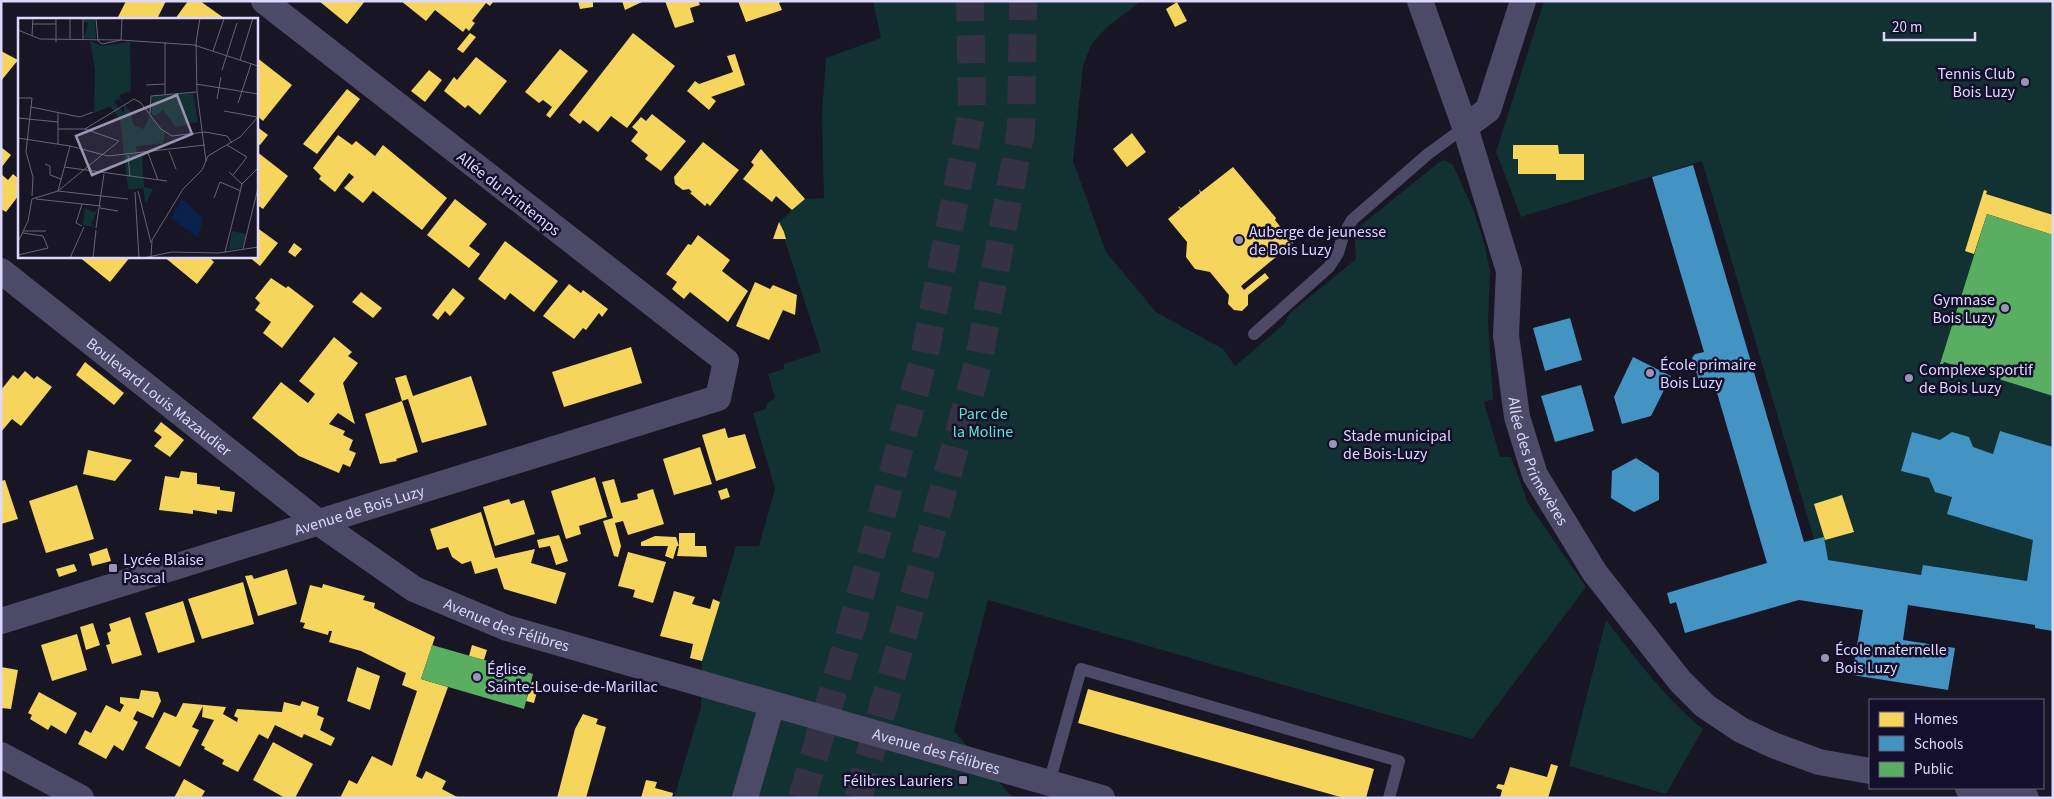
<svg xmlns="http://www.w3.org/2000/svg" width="2054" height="799" font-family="'Source Sans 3',sans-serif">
<rect width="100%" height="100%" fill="#181525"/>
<!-- green -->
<path fill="#123132" d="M873,1H1141L1106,28L1091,45L1083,66L1073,161L1106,252L1156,312L1223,349L1235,366L1284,324L1290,313L1356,259L1354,231L1438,163L1444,160L1453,165L1473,209L1483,239L1490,271L1488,323L1493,399L1484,402L1500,457H1511L1528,503L1586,587L1472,739L988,600L954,731L1013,798H674L701,707L702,661L736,546H759L775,489L753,413L766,409L767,403L775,398L768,374L784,369V364L821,352L779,222L805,199L824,198L822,114L826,58L881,38Z
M1544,1H2053V586L1923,565L1921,575L1808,557L1804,542L1814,539L1702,161L1521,217L1496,152Z
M1606,620C1636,659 1664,697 1703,729L1666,794L1569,766Z"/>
<!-- homes -->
<path fill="#f6d55c" d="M126,1H166L157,19H117Z
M188,1H200L224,18L175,19Z
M319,1H365L347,24Z
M401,1H491L493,2L490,6L486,3L472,21L475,23L469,31L466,28L463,32L435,10L426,21Z
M578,1H593V7L580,9Z
M622,1H644L625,10Z
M665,1H698L700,5L690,8L694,22L675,28Z
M738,1H782L779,3L782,10L746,22Z
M1177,2L1187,21L1175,27L1166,9Z
M470,33L476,37L463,53L457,49Z
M633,33L675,66L627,128L611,116L598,132L583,120L580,124L569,115Z
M560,49L588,71L550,118L546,115L552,107L543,100L539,103L525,92Z
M1,51L18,60L1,81Z
M735,54L745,85L711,97L716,101L709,110L687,91L695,81L699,84L733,72L727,56Z
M256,57L292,85L263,121L256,115Z
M476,57L507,81L480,115L468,105L465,108L444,91L454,77L457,80Z
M429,70L442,80L425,102L411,91Z
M347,89L360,99L317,154L303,144Z
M652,114L686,141L661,171L645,159L648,155L631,141L638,132L632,127L641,117L646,121Z
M256,126L268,135L260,145L256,142Z
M1132,133L1146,152L1127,167L1113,149Z
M338,135L352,145L356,141L375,156L383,145L447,198L422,230L373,191L363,203L344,188L354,177L349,173L335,192L319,179L321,176L313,168Z
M703,142L739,170L710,206L707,203L705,206L690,193L692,192L689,189L683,190L675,184L674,177Z
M1513,145H1558L1559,154H1584V180H1556V174H1518V159H1513Z
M1,147L11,155L1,168Z
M761,149L805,199L792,210L776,196L772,202L743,179L754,165L751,162Z
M256,151L288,176L263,209L256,204Z
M1233,167L1276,218L1275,220L1293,243L1241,286L1244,290L1265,273L1269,278L1248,295V305L1242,311L1234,310L1228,304L1229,295L1210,272L1195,269L1186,257L1187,242L1168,219L1180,209L1178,206L1181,208L1200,193L1199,189L1201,192Z
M1,174L8,180L13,174L19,179V195L6,212L1,209Z
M1984,190L1987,191L1986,194L2053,215V235L1987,214L1974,254L1965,251Z
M455,199L487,224L469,246L480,254L469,268L427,235Z
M779,222L784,232L786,239H773Z
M256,227L278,243L260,266L248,256H256Z
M698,235L730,260L722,271L748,291L728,322L690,292L684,299L672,289L677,282L666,274L688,244L691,245Z
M505,241L558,281L534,312L510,293L505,300L478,279Z
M294,243L302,249L295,257L288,252Z
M78,256H131L110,282Z
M163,256H208L214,262L197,284Z
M271,278L286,288L288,286L314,306L282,348L263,333L271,322L255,310L260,303L255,298Z
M755,282L770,289L773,285L797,295L795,315L783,310L769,340L736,326Z
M569,284L581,293L583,290L608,309L602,317L599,313L586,330L583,328L574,339L543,316Z
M453,288L465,298L450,316L445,311L438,320L432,315Z
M361,292L382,308L373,318L352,302Z
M334,337L352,352L348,356L358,363L343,383L355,424L338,413L329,424L345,431L343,435L353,440L349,450L356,453L350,467L343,464L339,473L299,456L252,418L281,382L308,403L315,394L299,381Z
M631,347L642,383L564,407L552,372Z
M85,362L124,393L114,405L76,375Z
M25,371L34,379L37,376L52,387L21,426L12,419L1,432V390L13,375L18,379Z
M406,375L413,396L471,376L487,425L422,443L408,399L402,401L395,378Z
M402,401L418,452L396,459L397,461L380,464L365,414Z
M161,422L184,440L170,457L154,446L162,437L154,431Z
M725,428L728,438L745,434L756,468L716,481L702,435Z
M700,447L712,484L674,495L663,459Z
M88,450L132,460L115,481L83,474Z
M181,471L197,473V484L220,487V490L235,492L232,512L217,510V514L193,510V514L159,510L165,476L179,478Z
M595,477L607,517L579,526L581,534L566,539L551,491Z
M614,479L621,503L638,499L637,494L653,489L664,524L628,535L623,521L615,523L621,546L618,557L614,556L603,521L613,518L602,482Z
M5,480L18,519L1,524V481Z
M77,485L94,539L46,553L29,501Z
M727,488L730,497L721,500L718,491Z
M1842,495L1854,532L1825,540L1814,504Z
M509,499L511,504L524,500L535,534L495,546L483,507Z
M481,512L495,558L535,549L531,563L566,573L556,604L504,589L497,568L475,574L471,561L462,564L452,557L448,547L437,550L430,529Z
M679,533H695V546H706L707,557L677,556L679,546H677L673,559L665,556L668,546H641V542L655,536L676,537L679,546Z
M559,535L568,561L556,565L550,546L539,548L537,540Z
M107,548L111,561L92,566L89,554Z
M628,552L666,562L653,603L633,597L635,590L618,586Z
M74,564L77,571L59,577L56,569Z
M287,569L297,604L258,616L245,576L252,575L254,579Z
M243,582L254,624L202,639L188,599Z
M323,584L365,596L363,600L375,603L374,608L435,637L421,679L448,687L416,776L422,779L426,771L446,781L442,789L459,798H340L349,780L357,784L372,756L392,766L417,691L402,685L406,673L399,670L361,651L329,642L332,631H329L328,635L303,628L305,623L300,622L310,585L322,588Z
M674,591L695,597L692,604L710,609L713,599L720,602L702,661L690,658L693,644L660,636Z
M183,601L195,642L158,653L145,613Z
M130,617L142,655L112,664L106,645L110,644L107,633L111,631L109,624Z
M93,623L100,645L86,650L80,627Z
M77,634L87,670L52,681L41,645Z
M472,645L487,650L484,660L469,656Z
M1,667L18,670L11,709L1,708Z
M357,667L380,676L370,710L347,701Z
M532,682L539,684L534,703L526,701Z
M1088,689L1374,769L1366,798H1344L1078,723Z
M141,690L158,692L161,701L153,718L137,711L133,719L138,722L123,751L114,745L106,759L78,744L85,730L91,733L106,705L120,712L124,705L120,703V697L139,699Z
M39,692L77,713L66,734L51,725L48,730L30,719L32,715L28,713Z
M302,701L319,707L317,715L324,718L320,730L335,738L331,746L304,734L302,738L275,725L268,739L259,734L238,772L222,764L224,760L204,749L205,747L201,745L214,720L202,717L203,706L192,727L199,730L180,767L145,748L164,712L176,717L183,703L226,707L223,714L237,722L238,718L234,716L237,709L282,712L284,702L300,706Z
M583,714L598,719L596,724L606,727L586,798H557L575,729Z
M273,742L313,764L295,798H285L253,780Z
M1551,764L1558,766L1548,798H1500L1502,790L1496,788L1498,784L1504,785L1510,767L1547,777Z
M184,779L205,791L201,798H174Z
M646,780L657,782L655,788L673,793L672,798H641Z"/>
<!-- schools -->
<path fill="#4393c3" d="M1693,165L1804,542L1824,537L1828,560L1921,575L1923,565L2027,581L2033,540L1947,514L1952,497L1935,492L1929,478L1901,471L1912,432L1940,440L1952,432L1969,437L1973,447L1993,454L2000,431L2053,447V631L2035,628V625L1908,605L1903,640L1955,648L1948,690L1852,675L1863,610L1799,600L1685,633L1676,602L1670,604L1667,593L1767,563L1715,386L1706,389L1701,387L1692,358L1695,354L1704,352L1652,177Z
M1570,318L1582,360L1545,371L1533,328Z
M1633,357L1671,376L1651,416L1622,424L1614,397Z
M1581,385L1594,431L1555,442L1541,396Z
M1636,458L1659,473V500L1634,512L1611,498L1612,471Z"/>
<!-- public -->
<path fill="#5aae61" d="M1987,214L2053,235V396L1944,362L1943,364H1940Z
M432,645L533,674L524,709L421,679Z"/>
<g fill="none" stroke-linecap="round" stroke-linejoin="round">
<!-- motorway-tunnel -->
<path stroke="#363246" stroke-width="28" stroke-dasharray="28 14" stroke-linecap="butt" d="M802,798L851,629L925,353L972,112L970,1
M858,798L978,364L1021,130L1023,1"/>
<!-- service -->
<path stroke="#4c4a66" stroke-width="12" d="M1254,334L1329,267L1338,253L1343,236L1352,220L1428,154L1465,127
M1049,783L1081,669L1399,761L1389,798"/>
<!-- minor -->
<g stroke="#4c4a66" stroke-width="26">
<path id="s1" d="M1420,1L1465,127L1509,271L1506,335L1517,417L1535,475L1595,573L1680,681L1705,706L1741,730L1773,745L1819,762L1870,771"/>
<path d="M1465,127L1488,110L1523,1"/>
<path id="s2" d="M1,271L318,522L414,589L507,628L1102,798"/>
<path id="s3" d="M1,621L718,398L726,361L264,1"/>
<path d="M1,755L81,798"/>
<path d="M1968,788L2026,798"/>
<path d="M745,798L772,704"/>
</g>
</g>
<!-- markers -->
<g fill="#9994b3" stroke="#140f2b" stroke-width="2">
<circle cx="2025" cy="82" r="5"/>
<circle cx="1239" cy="240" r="5"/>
<circle cx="2005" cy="308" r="5"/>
<circle cx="1650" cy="373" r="5"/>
<circle cx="1909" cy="378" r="5"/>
<circle cx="1333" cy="444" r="5"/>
<rect x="108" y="563" width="10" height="10" rx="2.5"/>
<circle cx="1825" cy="658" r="5"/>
<circle cx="477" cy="677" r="5"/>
<rect x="958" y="775" width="10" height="10" rx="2.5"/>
</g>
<g text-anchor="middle" stroke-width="5" stroke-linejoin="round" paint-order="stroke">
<!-- poi labels -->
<g font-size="16" fill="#ded8ff" stroke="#140f2b" text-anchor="start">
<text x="2015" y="79" text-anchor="end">Tennis Club<tspan x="2015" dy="18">Bois Luzy</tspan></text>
<text x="1249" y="237">Auberge de jeunesse<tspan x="1249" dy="18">de Bois Luzy</tspan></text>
<text x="1995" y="305" text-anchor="end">Gymnase<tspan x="1995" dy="18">Bois Luzy</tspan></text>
<text x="1660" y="370">École primaire<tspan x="1660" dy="18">Bois Luzy</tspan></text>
<text x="1919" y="375">Complexe sportif<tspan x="1919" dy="18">de Bois Luzy</tspan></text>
<text x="1343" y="441">Stade municipal<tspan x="1343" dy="18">de Bois-Luzy</tspan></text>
<text x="123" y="565">Lycée Blaise<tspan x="123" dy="18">Pascal</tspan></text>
<text x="1835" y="655">École maternelle<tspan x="1835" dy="18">Bois Luzy</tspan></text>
<text x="487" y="674">Église<tspan x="487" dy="18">Sainte-Louise-de-Marillac</tspan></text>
<text x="953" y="786" text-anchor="end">Félibres Lauriers</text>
</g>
<!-- street labels -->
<g font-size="16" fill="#ded8ff" stroke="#140f2b">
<text transform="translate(509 193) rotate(38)" y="6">Allée du Printemps</text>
<text dy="6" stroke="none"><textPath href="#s2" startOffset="202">Boulevard Louis Mazaudier</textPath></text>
<text dy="6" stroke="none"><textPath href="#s1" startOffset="480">Allée des Primevères</textPath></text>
<text dy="6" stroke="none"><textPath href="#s3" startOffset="375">Avenue de Bois Luzy</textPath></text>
<text dy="6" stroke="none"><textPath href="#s2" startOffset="621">Avenue des Félibres</textPath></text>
<text dy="6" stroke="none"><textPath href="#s2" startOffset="1069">Avenue des Félibres</textPath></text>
</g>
<!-- park labels -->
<g font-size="16" fill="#5be8c8" stroke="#140f2b">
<text x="983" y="419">Parc de<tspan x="983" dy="18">la Moline</tspan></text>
</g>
</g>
<!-- overview -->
<g transform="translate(18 18)">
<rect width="240" height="240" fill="#181525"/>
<path d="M66,0H77L78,21L66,20L70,5L66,4ZM72,23L84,28L112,24L113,73L101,77L105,85L101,81L96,84L106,95V86L114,95L113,100L117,108L126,111L132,97L147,115L145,125L118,128L119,135L124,137L126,169L135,171L128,186L125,170L112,172L110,170L102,102L92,88L76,95L77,52ZM175,75L180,104L158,109L145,92L137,98L134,96L133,78ZM64,189L76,194L80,191L73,206L76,209L65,207L67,191ZM214,213L228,216L224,230L210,232Z" fill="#123132"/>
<path d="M164,180L185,200L180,220L153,200Z" fill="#0a214b"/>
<path fill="none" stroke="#67637c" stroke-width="1" d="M38,0V24M78,0L80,23M104,0L103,22L176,27L240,48M182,0L178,25L179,74L188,143M14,6H38M0,12L22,21L103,22M14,18L15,0M52,21V0M65,22V0M80,23L84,26L103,22M147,24V76M195,33L206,1M222,42L235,0M204,52L219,5M178,66L240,76M128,67L147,66M0,80H14L8,134L15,159L14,178M199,81L203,59M220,85L233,46M13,89L62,99L75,94M206,93L239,99M40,95V126M132,95L133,78L178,74M0,100L40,104M67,111L116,81L123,85L143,111L154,118L187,114L209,118L214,125M0,120L52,128L90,138L187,127M209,127L229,139L215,157M52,128L40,173L110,181M151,133L158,151M130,135L140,162M110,137L112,159M27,146L32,148V157L43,161M46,149L149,163M211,154L224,166M120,173L133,225M117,174L121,240M196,180L202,164L223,173M14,181L40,173L101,123L67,111H40M18,181L83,188M64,186L58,205L64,208M82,190L100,193M78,210L86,156M6,213H28M0,224L10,203L14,181M225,231L240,170M207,234L224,166L240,150M0,237L30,230L25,218L5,215M133,239L134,222L165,171L184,152L190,138L222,119L240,99M52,240L66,209M75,240L78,212M125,240L154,234L201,235L240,229"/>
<path fill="#9994b3" fill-opacity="0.15" stroke="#9994b3" stroke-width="2.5" d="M159,77L174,116L74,157L58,118Z"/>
<rect width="240" height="240" fill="none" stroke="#ded8ff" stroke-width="2.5"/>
</g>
<!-- border -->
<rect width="2054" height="799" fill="none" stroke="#ded8ff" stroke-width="5"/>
<!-- legend -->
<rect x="1869" y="699" width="175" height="90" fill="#140f2b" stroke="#655f80"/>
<rect x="1879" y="712" width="25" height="15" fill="#f6d55c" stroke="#655f80"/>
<text x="1914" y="724" font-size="15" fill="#ded8ff">Homes</text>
<rect x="1879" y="736" width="25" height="15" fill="#4393c3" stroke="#655f80"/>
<text x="1914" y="749" font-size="15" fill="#ded8ff">Schools</text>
<rect x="1879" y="762" width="25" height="15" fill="#5aae61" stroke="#655f80"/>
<text x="1914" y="774" font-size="15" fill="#ded8ff">Public</text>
<!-- scale -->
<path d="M1884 32v8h91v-8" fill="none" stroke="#ded8ff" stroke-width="2.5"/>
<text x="1892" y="32" font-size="15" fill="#ded8ff" stroke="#140f2b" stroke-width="4" paint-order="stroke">20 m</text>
</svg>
